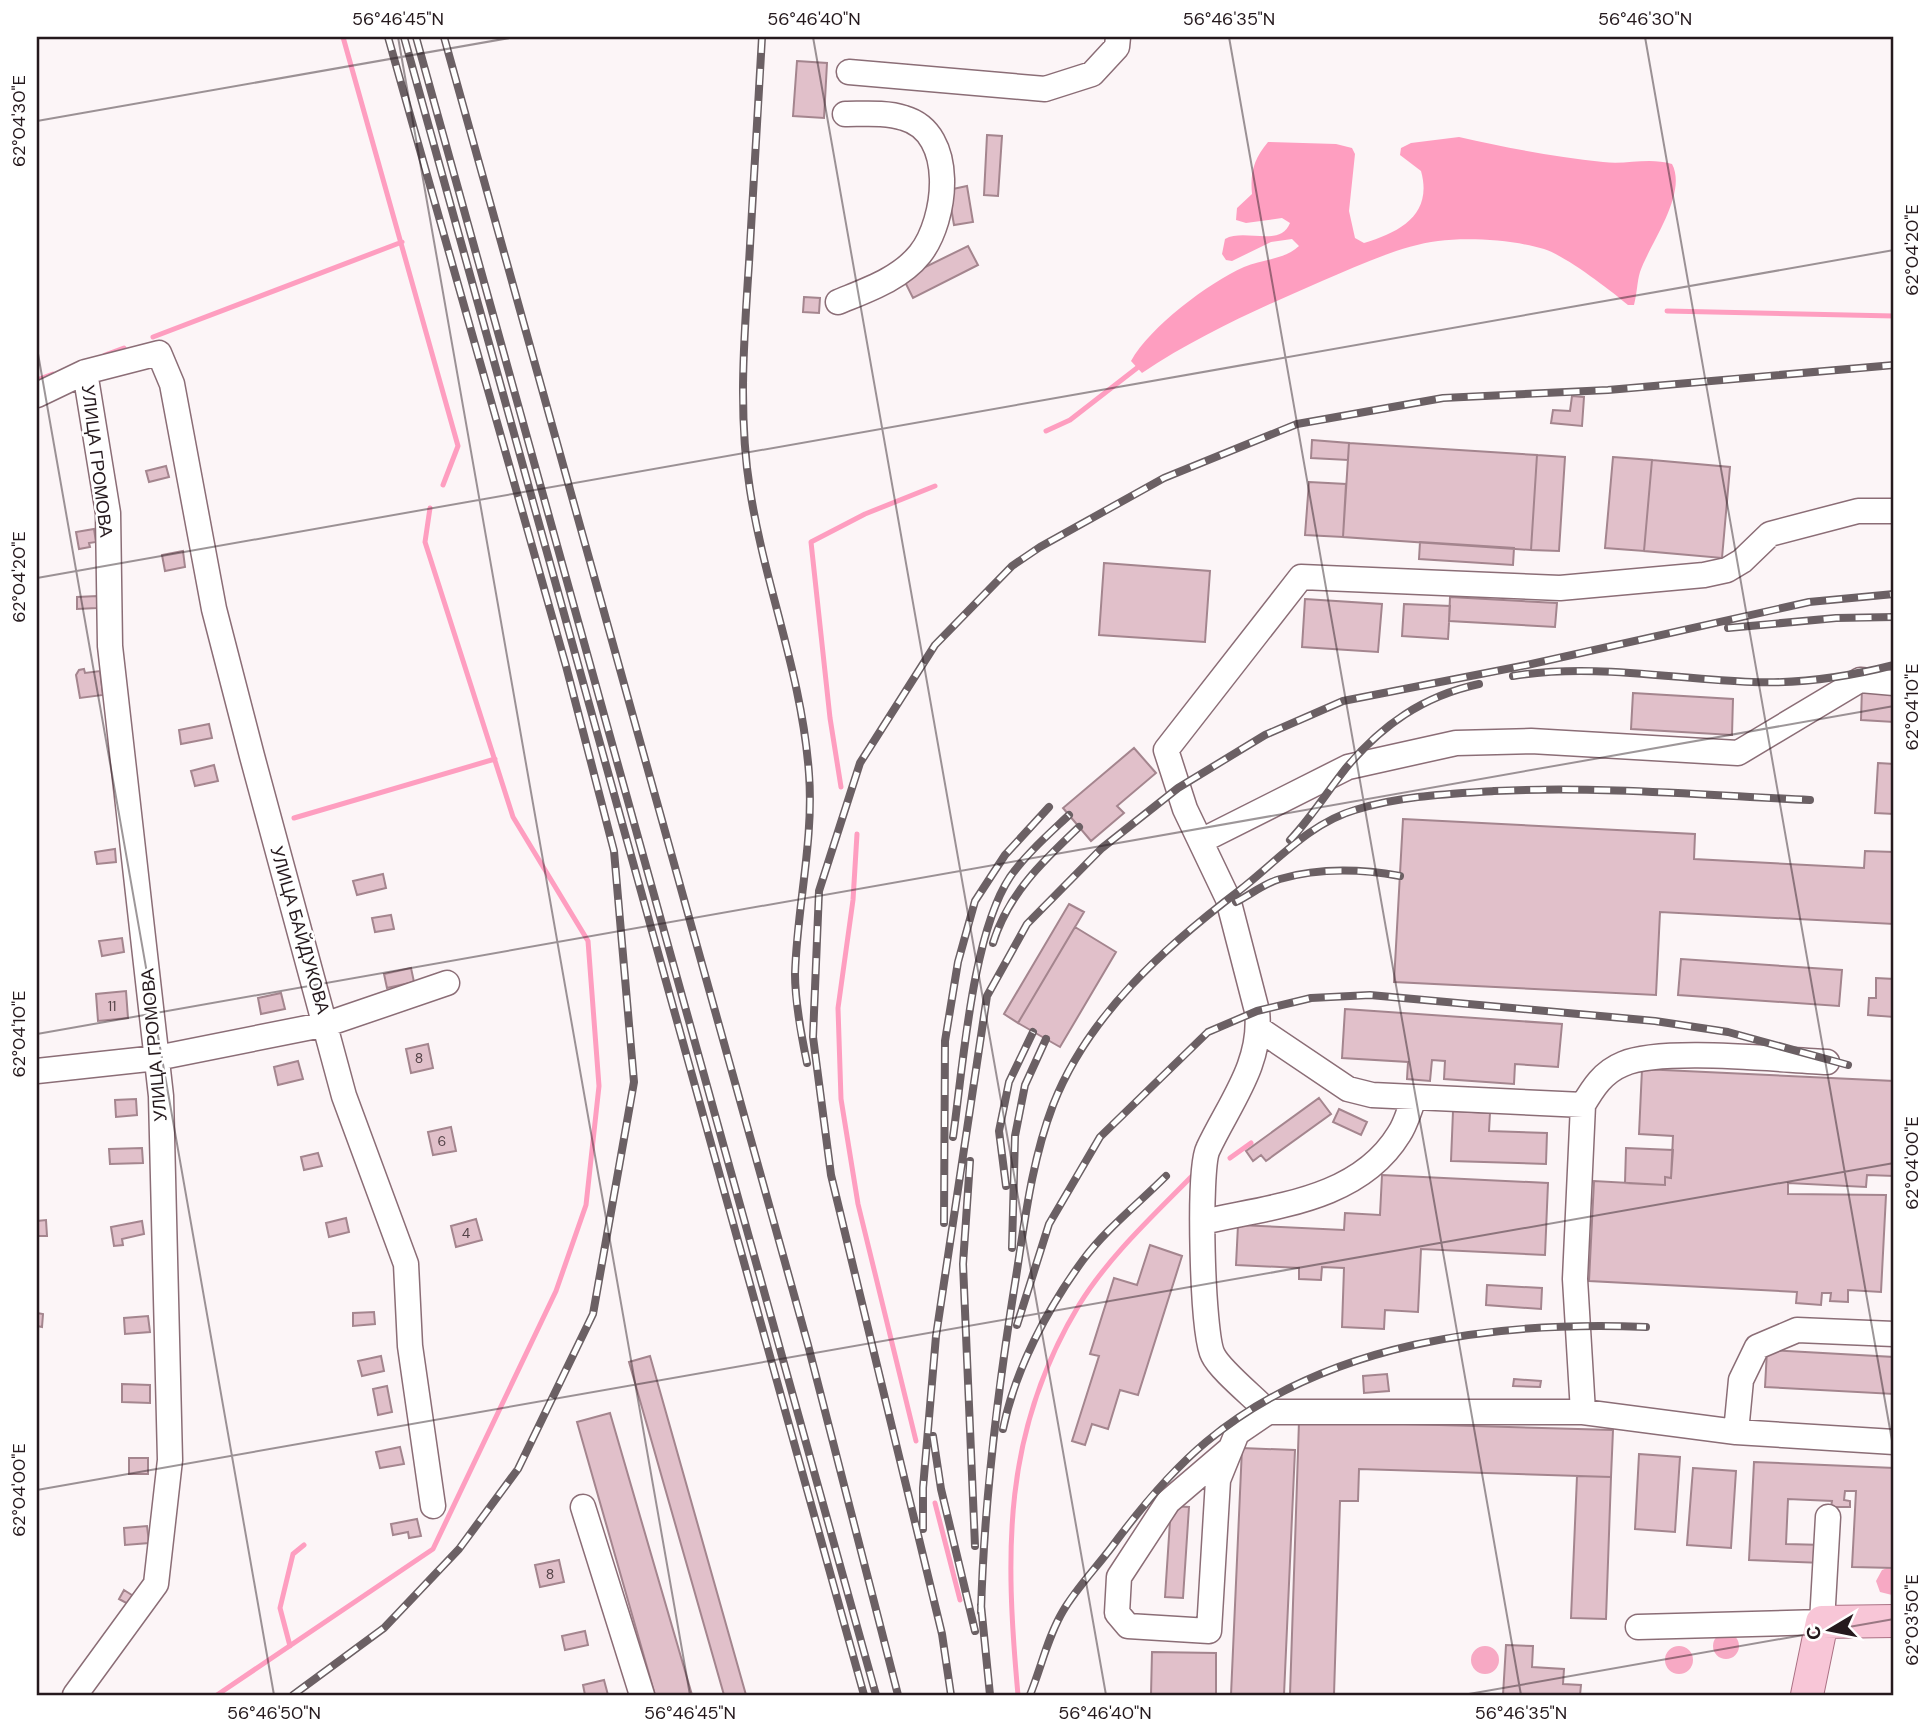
<svg xmlns="http://www.w3.org/2000/svg" width="1931" height="1732" font-family="'DM Sans',sans-serif">
<rect width="100%" height="100%" fill="#fcf5f7"/>
<!-- forest -->
<path fill="#f7a9c4" d="M1887,1568L1894,1569L1892,1595L1880,1592L1876,1581L1882,1570Z
M1713 1646a13 13 0 1 1 26 0a13 13 0 1 1-26 0Z
M1665 1660a14 14 0 1 1 28 0a14 14 0 1 1-28 0Z
M1471 1660a14 14 0 1 1 28 0a14 14 0 1 1-28 0Z"/>
<!-- water -->
<path fill="#fe9ec0" d="M1459,137C1507,148 1555,157 1603,162C1627,165 1648,157 1672,164C1688,194 1649,245 1640,272C1637,282 1637,294 1634,305H1628C1610,290 1566,256 1544,249C1514,240 1469,237 1438,241C1399,246 1358,266 1322,281C1260,308 1199,335 1142,373L1131,361C1150,327 1208,283 1244,267C1262,259 1284,260 1299,246L1292,239L1271,242L1232,261L1226,260L1222,254L1225,239C1245,228 1280,248 1290,223L1282,218L1246,223L1236,220L1237,208L1252,194C1250,172 1254,159 1268,142L1336,144L1352,148L1355,154L1349,211L1355,238L1364,243C1401,232 1433,214 1421,171L1400,155L1401,148L1411,143Z"/>
<g fill="none" stroke-linecap="round" stroke-linejoin="round">
<!-- stream -->
<path stroke="#fe9ec0" stroke-width="5" d="M343,37L458,446L443,485
M1667,311L1894,316
M153,337L402,242
M105,355L124,348
M37,380L53,374
M1046,431L1070,420L1137,368
M841,787L830,718L811,542L865,514L935,486
M294,818L495,759
M857,834L853,900L838,1008L841,1099L858,1204L916,1441
M1230,1158L1251,1143
M935,1503L960,1600
M290,1646L280,1608L293,1554L304,1545
M217,1695L433,1549L556,1291L586,1205L599,1086L588,941L513,817L425,542L430,508
M1018,1695C1005,1553 1002,1432 1079,1305C1109,1256 1154,1215 1194,1174"/>
</g>
<!-- building -->
<path fill="#e1c0ca" stroke="#a4858e" stroke-width="2" d="M797,61L827,63L824,118L793,116Z
M987,135L1002,136L998,196L984,195Z
M967,186L973,222L954,225L948,190Z
M968,246L978,265L913,298L903,278Z
M804,297L820,298L819,313L803,312Z
M1572,396L1584,397L1582,426L1551,423L1553,410L1570,411Z
M1312,440L1349,443L1348,460L1311,458Z
M1349,443L1537,455L1531,550L1343,537Z
M1537,455L1565,457L1559,551L1531,550Z
M1613,457L1652,460L1644,551L1605,548Z
M1652,460L1730,467L1722,558L1644,551Z
M166,466L169,477L149,482L146,471Z
M1309,482L1346,484L1343,537L1305,535Z
M94,529L96,542L89,543L90,547L79,549L76,532Z
M1420,542L1514,548L1513,565L1419,559Z
M183,551L185,567L165,571L162,555Z
M1104,563L1210,571L1205,642L1099,635Z
M97,596V608L77,609V597Z
M1450,597L1557,603L1555,627L1449,621Z
M1305,599L1382,604L1378,652L1302,647Z
M1404,604L1450,606L1448,639L1402,636Z
M84,669L85,673L100,671L103,695L80,698L76,675L79,670Z
M1862,687L1894,688V722L1861,720Z
M1633,693L1733,699L1732,735L1631,729Z
M209,724L212,738L181,744L179,730Z
M1134,748L1156,773L1117,806L1124,813L1091,841L1063,808Z
M1878,763L1894,764V814L1875,813Z
M214,765L218,781L195,786L191,771Z
M1403,819L1695,834L1694,859L1864,868L1865,851L1894,852V924L1660,912L1656,995L1394,982Z
M115,849L116,862L97,864L95,852Z
M383,874L386,888L357,895L353,881Z
M1069,904L1084,912L1018,1023L1004,1014Z
M391,915L394,929L375,932L372,918Z
M1075,927L1116,952L1060,1047L1018,1023Z
M122,938L124,952L102,956L99,941Z
M1681,959L1842,970L1839,1006L1678,995Z
M411,968L414,982L387,988L384,974Z
M1876,978L1894,979V1017L1868,1015L1869,998H1876Z
M126,991L128,1018L98,1021L96,994Z
M281,993L285,1009L261,1014L258,998Z
M1345,1009L1562,1024L1558,1067L1515,1064L1514,1084L1444,1079L1445,1061L1432,1060L1430,1081L1407,1079L1408,1062L1342,1058Z
M428,1044L433,1068L411,1073L406,1049Z
M298,1061L303,1079L278,1085L274,1067Z
M1642,1069L1894,1081V1176L1867,1175L1866,1187L1788,1183V1194L1886,1195L1881,1292L1848,1290V1302L1830,1301L1831,1293H1822L1821,1305L1796,1303L1797,1292L1589,1281L1594,1181L1665,1185V1177L1671,1178L1673,1136L1639,1134Z
M1319,1098L1331,1114L1266,1161L1261,1155L1253,1161L1246,1151Z
M136,1099L137,1115L116,1117L115,1100Z
M1339,1109L1367,1122L1361,1135L1333,1122Z
M1453,1111L1490,1113L1489,1131L1547,1133L1546,1164L1451,1161Z
M451,1127L456,1151L433,1155L428,1132Z
M142,1148L143,1163L110,1164L109,1149Z
M1626,1148L1673,1150L1671,1178L1665,1177V1185L1625,1183Z
M318,1153L322,1166L304,1170L301,1157Z
M1382,1175L1548,1183L1545,1255L1421,1249L1418,1312L1385,1310L1384,1329L1342,1327L1344,1268L1322,1267L1321,1280L1299,1279V1268L1236,1265L1238,1225L1344,1230L1345,1213L1380,1215Z
M346,1218L349,1232L329,1237L326,1223Z
M476,1219L482,1240L456,1247L451,1226Z
M46,1220L47,1236H37V1221Z
M142,1221L144,1234L122,1239L123,1245L114,1246L111,1227Z
M1150,1245L1182,1256L1138,1395L1120,1390L1108,1429L1092,1424L1085,1445L1072,1441L1099,1356L1090,1354L1114,1278L1137,1285Z
M1487,1285L1542,1288L1541,1309L1486,1305Z
M374,1312L375,1324L353,1326V1313Z
M37,1313L43,1314L42,1327L37,1326Z
M148,1316L150,1332L125,1334L124,1318Z
M1767,1350L1894,1357V1394L1765,1387Z
M381,1356L384,1371L362,1376L358,1361Z
M650,1356L746,1695H724L629,1362Z
M1387,1374L1389,1391L1364,1393L1363,1376Z
M1514,1379L1541,1381L1540,1387L1513,1386Z
M122,1384L150,1385V1403L122,1402Z
M387,1386L392,1412L378,1415L373,1389Z
M610,1413L692,1695H655L577,1422Z
M1299,1421L1613,1430L1611,1477L1359,1469L1358,1501H1340L1334,1695H1290Z
M400,1447L404,1464L380,1468L376,1452Z
M1242,1448L1295,1450L1284,1695H1231Z
M1639,1454L1680,1457L1675,1532L1635,1529Z
M129,1458H148V1474H129Z
M1754,1462L1894,1468V1568L1852,1567L1856,1491H1845L1844,1500L1850,1501V1507H1831L1832,1501L1788,1499L1786,1544L1824,1545L1823,1563L1749,1560Z
M1693,1468L1736,1471L1731,1548L1687,1545Z
M1577,1476L1611,1477L1606,1619L1571,1618Z
M1171,1506L1189,1507L1183,1598L1165,1597Z
M417,1519L421,1536L409,1538L408,1532L393,1535L391,1524Z
M147,1526L149,1543L125,1545L124,1528Z
M559,1560L564,1582L540,1587L535,1565Z
M124,1590L135,1597L130,1605L119,1599Z
M585,1631L588,1645L565,1650L562,1636Z
M1506,1645L1533,1646L1532,1667L1564,1669L1563,1684L1581,1685L1580,1695H1503Z
M1152,1652L1216,1653V1695H1151Z
M604,1680L608,1695H585L583,1685Z"/>
<g fill="none" stroke-linecap="round" stroke-linejoin="round">
<!-- minor casing -->
<g stroke="#8b6d76" stroke-width="27">
<path id="minor" d="M849,72L1045,89L1092,74L1117,47L1118,37
M838,302C867,290 900,279 920,254C947,220 957,133 904,118C886,112 864,114 845,114
M37,395L85,372L159,353L172,384L214,609L252,756L344,1096L406,1264L410,1346L433,1506
M1894,511H1858L1770,534L1742,561L1727,570L1704,575L1560,588L1301,577L1166,750L1185,809L1228,899L1257,1011C1263,1063 1229,1104 1208,1149C1198,1169 1202,1335 1213,1355C1220,1370 1255,1398 1268,1412H1583L1736,1432L1894,1442
M1203,840L1348,767L1456,743L1531,741L1738,753L1860,680L1894,683
M1259,1029L1348,1089L1372,1095L1583,1105
M37,1071L157,1058L327,1024L447,983
M1203,1222C1272,1206 1358,1201 1399,1134C1406,1124 1409,1110 1414,1099
M1583,1412L1575,1279L1583,1105C1593,1088 1603,1072 1623,1064C1663,1047 1779,1060 1827,1062
M1736,1432L1741,1380L1757,1347L1797,1330L1894,1334
M1230,1449L1168,1502L1119,1577L1117,1613L1128,1626L1209,1631L1218,1480L1237,1433L1268,1412
M583,1507L642,1695
M1638,1627L1822,1622L1828,1517
M75,1695L156,1584L170,1460L161,1096L110,646L108,513L85,372"/>
</g>
<!-- major casing -->
<g stroke="#ab7184" stroke-width="34">
<path id="major" d="M1807,1695L1822,1622L1894,1621"/>
</g>
<!-- minor -->
<use href="#minor" stroke="#fff" stroke-width="24"/>
<!-- major -->
<use href="#major" stroke="#f8c6d7" stroke-width="32"/>
<!-- rail casing -->
<g stroke="#6b6064" stroke-width="8">
<path id="rail" d="M404,37L864,1695
M416,37L876,1695
M444,37L808,1345L898,1695
M762,37C758,112 753,188 749,263C744,339 738,415 750,490C765,587 802,674 809,774C814,840 797,907 795,974C795,1003 801,1034 807,1063
M1728,628L1836,618L1894,617
M1513,676C1592,663 1673,679 1752,682C1801,684 1847,677 1894,665
M1290,840C1311,818 1327,792 1346,768C1382,725 1423,696 1479,684
M1236,902C1250,895 1265,883 1280,879C1318,868 1361,869 1400,876
M993,943C1008,894 1043,861 1079,827
M953,1137C963,1067 972,934 1010,877C1026,854 1049,834 1069,815
M970,1161L963,1264L975,1546
M1006,1186L999,1131L1009,1082L1033,1032
M944,1223L945,1041L958,962L975,901L1005,855L1049,807
M1012,1248L1015,1136L1025,1085L1046,1039
M1017,1325L1049,1224L1100,1137L1208,1032L1257,1011L1311,998L1370,995L1655,1021L1728,1032L1848,1065
M1003,1429C1015,1370 1047,1309 1083,1260C1105,1230 1139,1203 1166,1176
M933,1436L941,1489L975,1631
M923,1529V1488L936,1336L987,996L1027,924L1102,848L1178,788L1265,735L1343,701L1527,665L1809,602L1894,594
M981,1605L990,1695
M981,1612C984,1499 998,1388 1016,1277C1025,1219 1032,1160 1053,1105C1088,1015 1165,947 1240,890C1276,862 1310,823 1355,810C1399,796 1447,794 1494,791C1599,786 1704,795 1810,800
M293,1695L384,1628L459,1549L518,1469L593,1314L634,1082L614,851L566,666L388,37
M951,1695L942,1634L831,1175L813,1037L819,891L860,763L935,645L1012,566L1040,547L1164,478L1297,424L1443,398L1608,390L1894,365
M1030,1695C1041,1668 1048,1636 1063,1611C1076,1589 1095,1569 1111,1548C1139,1510 1169,1473 1206,1442C1326,1342 1496,1321 1646,1327"/>
</g>
<!-- rail -->
<use href="#rail" stroke="#fff" stroke-width="5" stroke-dasharray="16" stroke-linecap="butt"/>
</g>
<!-- ticks -->
<path fill="none" stroke="#25191d" stroke-width="2" stroke-opacity="0.45" d="M398,37L690,1695M813,37L1106,1695M1229,37L1521,1695M1645,37L1894,1452M37,121L515,37M37,348L274,1695M37,578L1894,250M37,1034L1894,706M37,1490L1894,1163M1463,1695L1894,1619"/>
<g text-anchor="middle" stroke-width="5" stroke-linejoin="round" paint-order="stroke">
<!-- number labels -->
<g font-size="14" fill="#544348">
<text x="112" y="1011">11</text>
<text x="419" y="1063">8</text>
<text x="442" y="1146">6</text>
<text x="466" y="1238">4</text>
<text x="550" y="1579">8</text>
</g>
<!-- street labels -->
<g font-size="18" fill="#25191d" stroke="#fff">
<text transform="translate(97 461) rotate(83)" y="6">УЛИЦА ГРОМОВА</text>
<text transform="translate(300 930) rotate(74)" y="6">УЛИЦА БАЙДУКОВА</text>
<text transform="translate(154 1045) rotate(-95)" y="6">УЛИЦА ГРОМОВА</text>
</g>
</g>
<!-- border -->
<rect width="1931" height="1732" fill="none" stroke="#ffffff" stroke-width="77"/>
<!-- north arrow -->
<g transform="translate(1830 1630) rotate(260)" stroke="#ffffff" stroke-width="5" paint-order="stroke">
<path d="M0-5L12 26L0 18L-12 26Z" fill="#25191d"/>
<text y="-10" font-size="19" font-weight="bold" text-anchor="middle" fill="#25191d">С</text>
</g>
<rect x="38" y="38" width="1854" height="1656" fill="none" stroke="#25191d" stroke-width="2.5"/>
<g font-size="18" text-anchor="middle" fill="#25191d">
<text x="398" y="25">56°46'45"N</text>
<text x="814" y="25">56°46'40"N</text>
<text x="1229" y="25">56°46'35"N</text>
<text x="1645" y="25">56°46'30"N</text>
<text transform="translate(19 121) rotate(-90)" y="6">62°04'30"E</text>
<text transform="translate(1912 250) rotate(-90)" y="6">62°04'20"E</text>
<text transform="translate(19 577) rotate(-90)" y="6">62°04'20"E</text>
<text transform="translate(1912 707) rotate(-90)" y="6">62°04'10"E</text>
<text transform="translate(19 1034) rotate(-90)" y="6">62°04'10"E</text>
<text transform="translate(1912 1163) rotate(-90)" y="6">62°04'00"E</text>
<text transform="translate(19 1490) rotate(-90)" y="6">62°04'00"E</text>
<text transform="translate(1912 1620) rotate(-90)" y="6">62°03'50"E</text>
<text x="274" y="1719">56°46'50"N</text>
<text x="690" y="1719">56°46'45"N</text>
<text x="1105" y="1719">56°46'40"N</text>
<text x="1521" y="1719">56°46'35"N</text>
</g>
</svg>
